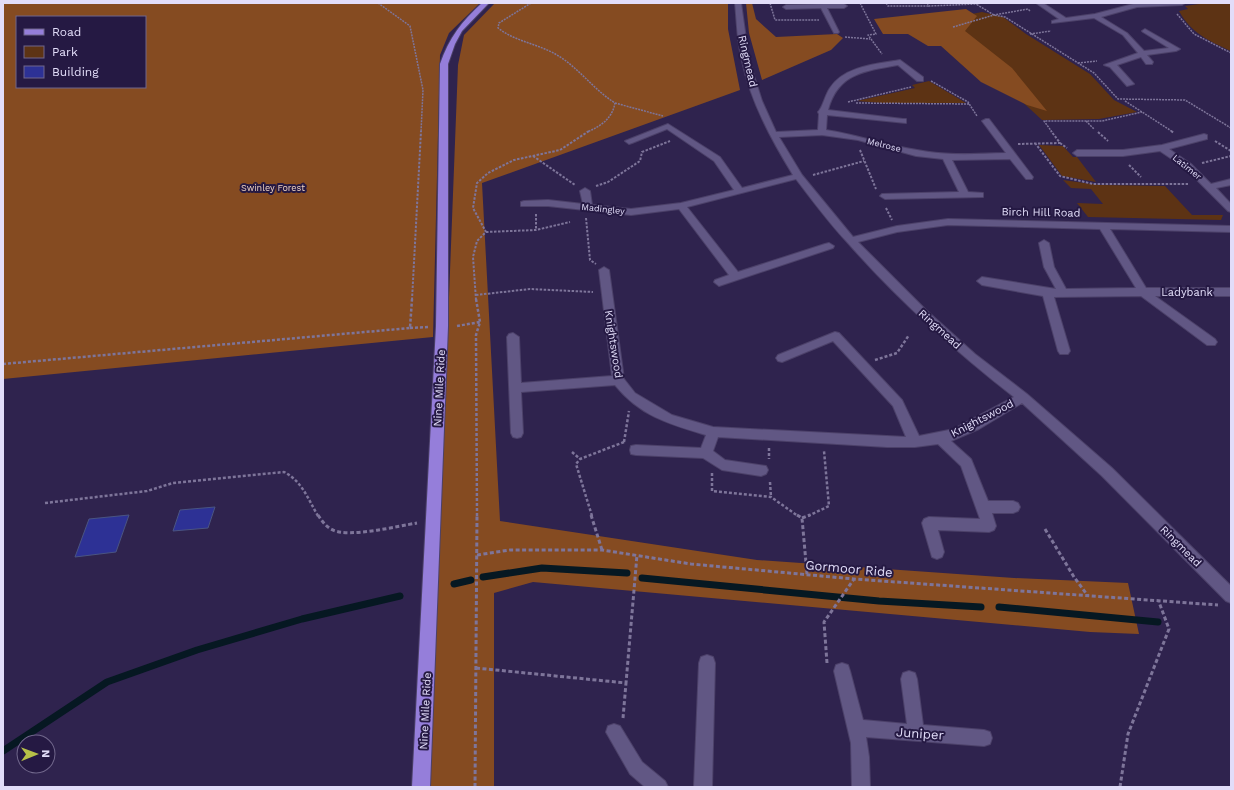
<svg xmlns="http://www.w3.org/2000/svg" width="1234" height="790" font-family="'Work Sans',sans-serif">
<rect width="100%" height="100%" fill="#2f234e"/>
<!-- green -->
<path fill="#5d3314" d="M1206,3H1231V51C1209,41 1191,33 1179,11L1188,9L1185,6Z
M982,12L1003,17L1026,34L1090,74L1114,100L1137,112L1099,119L1042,120L935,21Z
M929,81L966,103H882L857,101L915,88L912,85Z
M1039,145L1063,146L1073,157H1077L1096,182L1062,176Z
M1063,180L1099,185L1165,186L1192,215H1223L1221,220L1088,217L1077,203L1103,204L1091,189L1071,188Z"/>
<!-- forest -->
<path fill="#854b21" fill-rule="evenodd" d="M3,3H480L449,33L440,55L433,337L3,379ZM17,17H145V87H17Z
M495,3H728V29L740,90L482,183L500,521L757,560L1014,578L1128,583L1139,634L1090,632L533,582L494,593V787H430L458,65L464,35Z
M746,3H752L756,19L776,37L837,34L843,38L831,50L762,80L749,33Z
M966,9L977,16L965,31L1012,68L1047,111L1027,105L981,82L941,46H928L908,34H883L874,19Z"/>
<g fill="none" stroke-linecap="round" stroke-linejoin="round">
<!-- stream -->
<path stroke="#061822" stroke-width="7" d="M483,577L542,568L627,573
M642,578L879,601L981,607
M454,584L471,580
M999,607L1158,622
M3,751L107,682L197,650L302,619L400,596"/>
</g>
<!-- building -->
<path fill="#2d3195" stroke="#4a5482" d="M215,507L208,528L173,531L180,510Z
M129,515L116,552L75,557L89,519Z"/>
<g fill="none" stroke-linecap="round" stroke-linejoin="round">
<!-- minor casing -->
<g stroke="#4c4169" stroke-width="2">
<path id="minor" d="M735,3H741L749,60L762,101L776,132L818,130L819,114L818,112C823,107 825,95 830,88C844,66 877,64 900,60L923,77V81H917L898,65C865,71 838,73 828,110L903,119H906V123L827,115L826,130C857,135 886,145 917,150C946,156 976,154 1006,153L982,121L986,119H989L1033,177L1032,179H1026L1010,159L952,160L968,192L983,193V197L885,199L880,196L882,194L959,192L943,159L916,156L858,140L822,135L779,137L802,175L853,237L897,226L948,219L1231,226V232L1110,229L1146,288H1231V296H1155L1215,339L1217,342L1215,345H1207L1141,296L1054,297L1070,351L1068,354H1060L1058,351L1043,296L982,285L977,281L982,277L1056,289L1044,267L1039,243L1044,240L1049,243L1054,267L1066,289L1136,288L1100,229L948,225L897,232L858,242L926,310L975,354L1027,394L1112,468L1231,586V603L1226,601L1102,476L1022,403L979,429L951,441L971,459L988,501H1013L1018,503L1020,507L1018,511L1013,513H992L996,526L994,530L989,532L938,530L944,552L942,557L937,559L932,557L922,523L924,519L929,517L980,519L961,466L938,444L915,447H887L718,437L713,451L725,460L766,466L768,470L766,474L761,476L722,470L703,458L636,455L631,454L630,450L631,446L636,445L701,448L706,435C669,424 640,416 615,385L521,392L523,433L521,437L517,438L513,437L511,433L507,337L509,334L513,333L519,337L521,383L612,376L599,270L604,267L609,270L624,379L635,393L672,415L713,427L906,437L893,406L833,341L782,362L778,361L776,358L778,355L835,332L839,333L902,400L919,436L954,429L1014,397C954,350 898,300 848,243C829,223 813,201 796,179L687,207L738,272L825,244L829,243L834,246L833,248L719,286L714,282L715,280L729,275L679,209L631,215L548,206H521V202L524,201L548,200L583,204L580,191L585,188L590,191L592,205L631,209L681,203L734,190L714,161L667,129L632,143L629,144L625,141L668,124L720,157L742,188L793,175C771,139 751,102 742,61C737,42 737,22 735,3Z
M1036,3H1043L1066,18L1095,14L1137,3H1185L1182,5L1137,7L1101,17L1127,33L1144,51L1169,48L1143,32L1142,31L1145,29L1180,49L1176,51L1147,55L1153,62L1152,64H1146L1141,57L1117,65L1134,84L1127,86L1110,67L1104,65L1138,53L1123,35L1094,18L1052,23V21L1059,19Z
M823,4H844L847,6L844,8H827L839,32L838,33H834L821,8L786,9L783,7L786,5Z
M1204,134L1207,135V139L1169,149L1191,164L1211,184L1231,179V185L1216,188L1231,204V212L1228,211L1185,168L1160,151L1123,156H1077L1073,153L1077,150H1123L1162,145Z
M707,655L713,657L715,663L712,787H694L699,663L701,657Z
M842,663L848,665L850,671L863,720L907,724L901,679L903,673L909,671L915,673L917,679L923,725L984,730L990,732L992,738L990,744L984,746L866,737L869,757L870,787H852L851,743L834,671L836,665Z
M614,724L620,726L642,762L665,781L668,787H645L630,774L606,732L608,726Z"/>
</g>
<!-- major casing -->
<g stroke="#4c4169" stroke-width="2">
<path id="major" d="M482,3H489L462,31L455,44L448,64V326L430,787H412L436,326L440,64C449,38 462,21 482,3Z"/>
</g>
<!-- path-far3 -->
<path stroke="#7e759a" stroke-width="1.5" stroke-dasharray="2 1" stroke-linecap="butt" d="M378,3L410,26L423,90L421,132
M531,3L499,23L498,28C516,42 539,44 557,55C579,68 594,90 615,103C612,119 601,126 587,132
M770,3L775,20H819
M860,3L876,34L868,35L882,54
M886,3L888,6H929
M927,3L929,6L976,4
M981,3L976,4L994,15L1005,17L1094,73L1118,99L1185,100L1231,128
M1177,14L1194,34L1231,53
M953,27L994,15L1028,9L1030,11
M1030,34L1051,31
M845,37L870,39
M1078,63L1097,61
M931,81L968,102L977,116
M1125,101L1173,132
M848,102L911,87
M615,103L663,116
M856,103L969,104
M1086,121L1094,129
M1052,132L1044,121H1102L1142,112"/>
<!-- path-far2 -->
<path stroke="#7e759a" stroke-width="2" stroke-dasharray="2.5 1.5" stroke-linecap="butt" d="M1171,131L1174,133
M1098,132L1108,141
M1215,141L1231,151
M1035,143L1060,176L1093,184H1188
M1060,143L1067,148
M1018,144L1060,143L1051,131
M860,150L876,189
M533,156L575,185
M1202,163L1231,156
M1129,165L1141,177
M813,175L864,161
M596,186L608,182L640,161L642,152L670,141
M886,208L892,220
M536,214V230
M586,218L590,260L596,264
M486,232L536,230L570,222
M476,295L530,289L593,292
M412,300L421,131
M476,300L473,257L477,241L486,232L473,208L477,183L488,173L514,160L560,150L589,131"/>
<!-- path-far1 -->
<path stroke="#7e759a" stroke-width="2.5" stroke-dasharray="3 2" stroke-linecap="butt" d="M476,299L480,322L476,335L477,516
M457,326L480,322
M410,328L428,327
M875,360L897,353L909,335
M3,364L410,328L412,299
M624,442L629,411
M769,448V459
M572,452L580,459
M712,473V491L771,497L798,516
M770,482L771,497
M45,503L147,491L173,483L284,472C302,481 308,499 318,516
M592,516L576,464L580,459L624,442
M808,516L829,506L824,451"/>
<!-- path -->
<path stroke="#7e759a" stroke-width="3" stroke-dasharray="4 2.5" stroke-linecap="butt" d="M318,515C322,521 326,527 333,530C348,538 399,526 417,523
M591,515L602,550
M797,515L802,518L807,574
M802,518L810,515
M1045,529L1074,577L1088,596
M477,555L510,550H602L691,564L854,579L1218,605
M827,663L824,622L854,579
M476,668L626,683L637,555
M623,718L626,683
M475,787L477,515
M1120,787L1128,734L1169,629L1159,602"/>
<!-- minor -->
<use href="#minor" fill="#615784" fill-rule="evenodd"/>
<!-- major -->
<use href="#major" fill="#957eda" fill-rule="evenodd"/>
</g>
<g text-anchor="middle" stroke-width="4" stroke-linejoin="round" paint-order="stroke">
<!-- far-street labels -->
<g font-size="9" fill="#e2ddf9" stroke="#251943">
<text transform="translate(884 145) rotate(14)" y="3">Melrose</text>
<text transform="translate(1187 167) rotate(39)" y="3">Latimer</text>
<text transform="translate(603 209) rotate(6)" y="3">Madingley</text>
</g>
<!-- far-park labels -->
<g font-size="9" fill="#eed3c2" stroke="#251943">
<text x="273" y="191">Swinley Forest</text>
</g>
<!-- street labels -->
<g font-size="11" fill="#e2ddf9" stroke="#251943">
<text transform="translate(748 61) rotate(77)" y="4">Ringmead</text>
<text transform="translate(1041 212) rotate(1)" y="4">Birch Hill Road</text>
<text x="1187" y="296">Ladybank</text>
<text transform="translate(940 329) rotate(42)" y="4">Ringmead</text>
<text transform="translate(614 344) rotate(81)" y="4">Knightswood</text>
<text transform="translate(439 388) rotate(-87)" y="4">Nine Mile Ride</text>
<text transform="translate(982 418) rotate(-27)" y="4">Knightswood</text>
<text transform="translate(1181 546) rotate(45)" y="4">Ringmead</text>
<text transform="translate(425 711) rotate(-87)" y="4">Nine Mile Ride</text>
</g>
<!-- near-street labels -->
<g font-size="13" fill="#e2ddf9" stroke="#251943">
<text transform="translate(849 568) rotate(5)" y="5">Gormoor Ride</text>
<text transform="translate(920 733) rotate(4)" y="5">Juniper</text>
</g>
</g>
<!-- border -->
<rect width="1234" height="790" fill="none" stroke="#e2ddf9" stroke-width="8"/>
<!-- legend -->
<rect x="16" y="16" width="130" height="72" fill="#251943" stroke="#71678c"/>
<rect x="24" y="29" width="20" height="6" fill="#957eda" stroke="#71678c"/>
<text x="52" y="36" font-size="12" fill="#e2ddf9">Road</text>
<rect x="24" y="46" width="20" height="12" fill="#5d3314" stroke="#71678c"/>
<text x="52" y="56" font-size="12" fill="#e2ddf9">Park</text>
<rect x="24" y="66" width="20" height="12" fill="#2d3195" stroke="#71678c"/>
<text x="52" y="76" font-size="12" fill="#e2ddf9">Building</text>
<!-- north arrow -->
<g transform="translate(36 754) rotate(89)"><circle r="19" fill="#251943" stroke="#71678c"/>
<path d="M0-3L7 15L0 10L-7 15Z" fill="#b7c148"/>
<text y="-6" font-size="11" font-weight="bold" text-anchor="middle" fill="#e2ddf9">N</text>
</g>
</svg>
